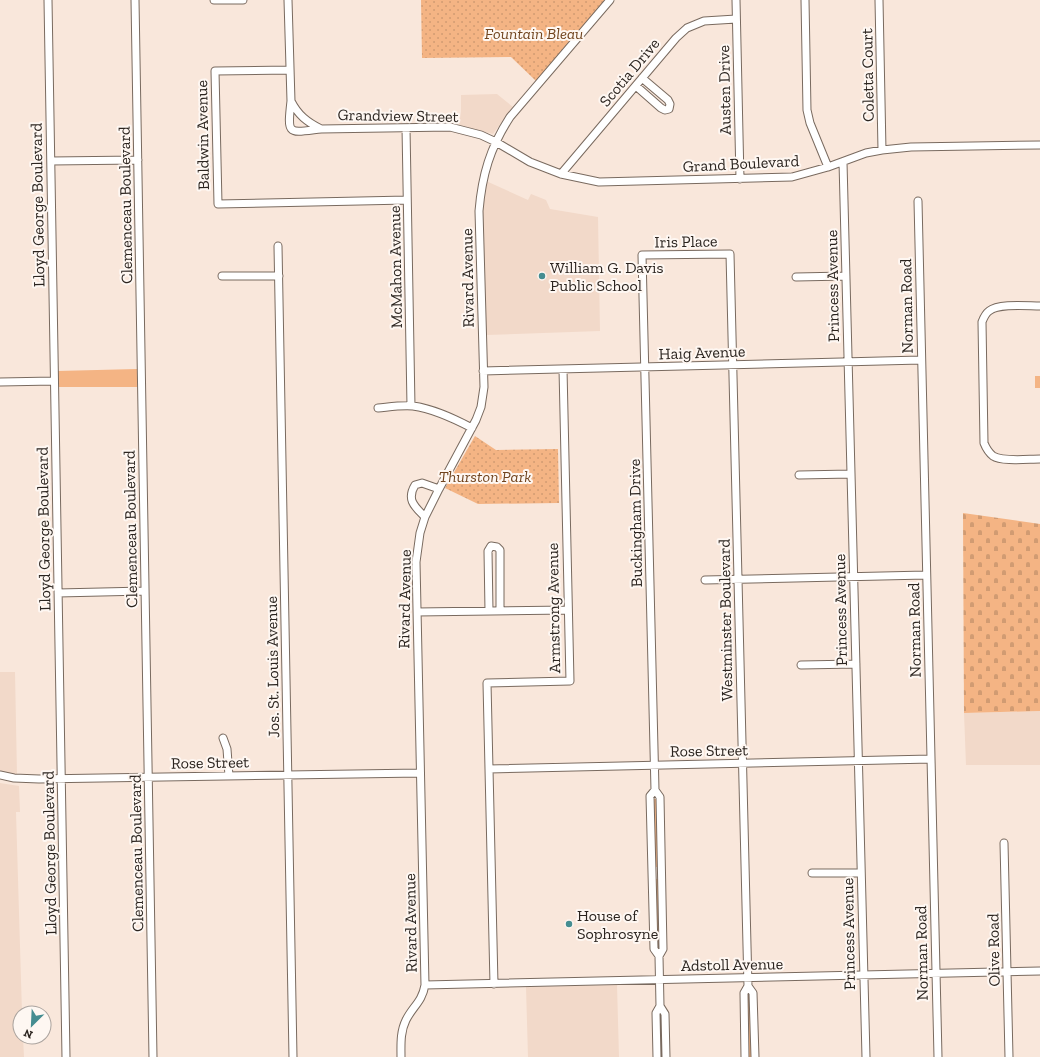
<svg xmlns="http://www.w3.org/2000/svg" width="1040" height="1057" font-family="'Zilla Slab',serif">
<defs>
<pattern id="cemetery-stones" width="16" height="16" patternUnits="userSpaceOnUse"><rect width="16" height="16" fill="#f4b484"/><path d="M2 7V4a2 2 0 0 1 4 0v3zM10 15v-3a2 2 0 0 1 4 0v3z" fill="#d19b72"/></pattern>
<pattern id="park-dots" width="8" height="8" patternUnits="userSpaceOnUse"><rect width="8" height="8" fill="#f4b484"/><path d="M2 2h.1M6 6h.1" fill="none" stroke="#d19b72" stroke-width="1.8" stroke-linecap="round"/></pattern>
</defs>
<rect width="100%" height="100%" fill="#f9e7db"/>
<!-- built -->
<path fill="#f2d9c9" d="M497,94L513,107L493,134L459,125L461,112V95Z
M486,181L528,200L531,194L546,200L550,209L598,217L600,331L486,335L482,220Z
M0,672H15L17,775L0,771Z
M1040,711V765H966L964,713Z
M0,783L19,786L20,812H16L22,1013H20V1037H23L24,1057H0Z
M617,985L619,1057H528L526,987Z"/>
<!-- grass -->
<path fill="#f4b484" d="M137,369V387H57V371Z
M1035,376H1040V388H1035Z
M654,799H656L658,801V867H656L654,864L653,800Z
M656,879H658L660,946H658L656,944L655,880Z
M747,993H750L753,1057H748Z
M659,1013H661L663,1016L664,1057H659Z"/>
<!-- cemetery -->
<path fill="url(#cemetery-stones)" d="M963,513L1040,524V711L964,713Z"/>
<!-- park -->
<path fill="url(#park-dots)" d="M421,0H605L536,81L511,57L422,58Z
M475,436L496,450L558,449L559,503L478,504L445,488Z"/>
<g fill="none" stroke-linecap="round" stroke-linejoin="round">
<!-- minor casing -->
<g stroke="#796a5f" stroke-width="9">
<path id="minor" d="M48,0L66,1057
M135,0L153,1057
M214,0H243
M288,0L291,101C298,115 307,122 321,129L450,127L481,135L496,142L530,162L561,174L599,182L792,177L828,167L866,153L882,150L911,147L1040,145
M736,0L740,179
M805,0L807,110L810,123L828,167
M879,0L882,150
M290,70L215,71L218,204L407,200
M636,86L661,108L665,110L669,109L670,104L668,100L642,78
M291,101C287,136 288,133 321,129
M406,128L411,406
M51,161L138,160
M843,162L866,1057
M561,174L676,38L687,28L704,21L736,19
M918,201L938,1057
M278,246L293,1057
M222,276H279
M796,277L846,276
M1040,306C1027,306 999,303 989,311C985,314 984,317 982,322L984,443C986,448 988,452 993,456C1002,462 1028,459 1040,459
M483,371L921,360
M0,382L54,381
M378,408C389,407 401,405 413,406C434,409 453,418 472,428
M799,475L851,474
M425,517C415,507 406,500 415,485L422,483L439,489
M705,580L926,575
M58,593L145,591
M489,611L488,551L491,546L497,547L500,550V611
M417,612L568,610
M801,665L856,664
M223,738L227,749L229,776
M489,769L931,759
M0,775L14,778L39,779L420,773
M655,790L650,796L654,949L659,956
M1004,843L1009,1057
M812,873H861
M494,984L487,683L570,681L563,369
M425,985L1040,971
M748,986L753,993L755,1057
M401,1057C401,1045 400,1032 406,1020C413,1006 422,1002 425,985L416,562L420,533L425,517L439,489L476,420L481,407L484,387L479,211C482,175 490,148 510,117L610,0
M657,1057L656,1013L660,1006
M666,1057L665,1014L660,1006L659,956L663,949L660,797L655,790L642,255L730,254L748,986L744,993L745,1057"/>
</g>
<!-- minor -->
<use href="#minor" stroke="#fff" stroke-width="7"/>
</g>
<!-- markers -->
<g fill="#458d91" stroke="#fef7f2" stroke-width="1.5">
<circle cx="542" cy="276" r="4"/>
<circle cx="569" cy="924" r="4"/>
</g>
<g text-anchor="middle" stroke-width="4" stroke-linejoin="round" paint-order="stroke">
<!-- park labels -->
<g font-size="16" font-style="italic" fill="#71441e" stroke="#fef7f2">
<text x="534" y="39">Fountain Bleau</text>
<text x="485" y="482">Thurston Park</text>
</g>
<!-- street labels -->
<g font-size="16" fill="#2b241f" stroke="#fef7f2">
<text transform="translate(629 72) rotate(-50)" y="6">Scotia Drive</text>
<text transform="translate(867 75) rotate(-91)" y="6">Coletta Court</text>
<text transform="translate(724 90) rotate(-91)" y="6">Austen Drive</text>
<text transform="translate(398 115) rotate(1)" y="6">Grandview Street</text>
<text transform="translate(202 135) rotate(-91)" y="6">Baldwin Avenue</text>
<text transform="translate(741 163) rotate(-3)" y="6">Grand Boulevard</text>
<text transform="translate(37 205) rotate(-91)" y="6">Lloyd George Boulevard</text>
<text transform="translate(125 205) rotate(-91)" y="6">Clemenceau Boulevard</text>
<text transform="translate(686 241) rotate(-1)" y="6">Iris Place</text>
<text transform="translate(395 267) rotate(-91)" y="6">McMahon Avenue</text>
<text transform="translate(467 278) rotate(-91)" y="6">Rivard Avenue</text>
<text transform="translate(832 286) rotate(-91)" y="6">Princess Avenue</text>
<text transform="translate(906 306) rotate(-91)" y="6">Norman Road</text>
<text transform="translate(702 352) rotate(-2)" y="6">Haig Avenue</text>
<text transform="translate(635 523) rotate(-91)" y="6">Buckingham Drive</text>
<text transform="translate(43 529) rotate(-91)" y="6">Lloyd George Boulevard</text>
<text transform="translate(130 529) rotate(-91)" y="6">Clemenceau Boulevard</text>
<text transform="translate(404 599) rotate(-89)" y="6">Rivard Avenue</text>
<text transform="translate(553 608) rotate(-91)" y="6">Armstrong Avenue</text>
<text transform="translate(840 610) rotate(-91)" y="6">Princess Avenue</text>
<text transform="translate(725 620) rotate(-91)" y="6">Westminster Boulevard</text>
<text transform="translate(914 630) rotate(-91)" y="6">Norman Road</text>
<text transform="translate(272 667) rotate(-91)" y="6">Jos. St. Louis Avenue</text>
<text transform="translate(709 750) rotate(-1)" y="6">Rose Street</text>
<text transform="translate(210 762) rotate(-1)" y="6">Rose Street</text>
<text transform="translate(49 853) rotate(-91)" y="6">Lloyd George Boulevard</text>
<text transform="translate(136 853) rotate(-91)" y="6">Clemenceau Boulevard</text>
<text transform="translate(410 923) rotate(-91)" y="6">Rivard Avenue</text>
<text transform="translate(848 934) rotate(-91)" y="6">Princess Avenue</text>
<text transform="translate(993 950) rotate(-91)" y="6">Olive Road</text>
<text transform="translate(921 953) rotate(-91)" y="6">Norman Road</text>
<text transform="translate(732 964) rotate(-1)" y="6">Adstoll Avenue</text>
</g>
<!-- poi labels -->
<g font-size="16" fill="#2b241f" stroke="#fef7f2" text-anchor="start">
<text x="550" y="273">William G. Davis<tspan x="550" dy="18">Public School</tspan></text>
<text x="577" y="921">House of<tspan x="577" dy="18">Sophrosyne</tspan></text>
</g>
</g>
<!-- north arrow -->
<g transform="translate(32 1025) rotate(204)"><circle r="19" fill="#fef7f2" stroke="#aaa39e"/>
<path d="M0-3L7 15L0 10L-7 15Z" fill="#458d91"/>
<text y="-6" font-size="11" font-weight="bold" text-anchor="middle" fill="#2b241f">N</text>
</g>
</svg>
